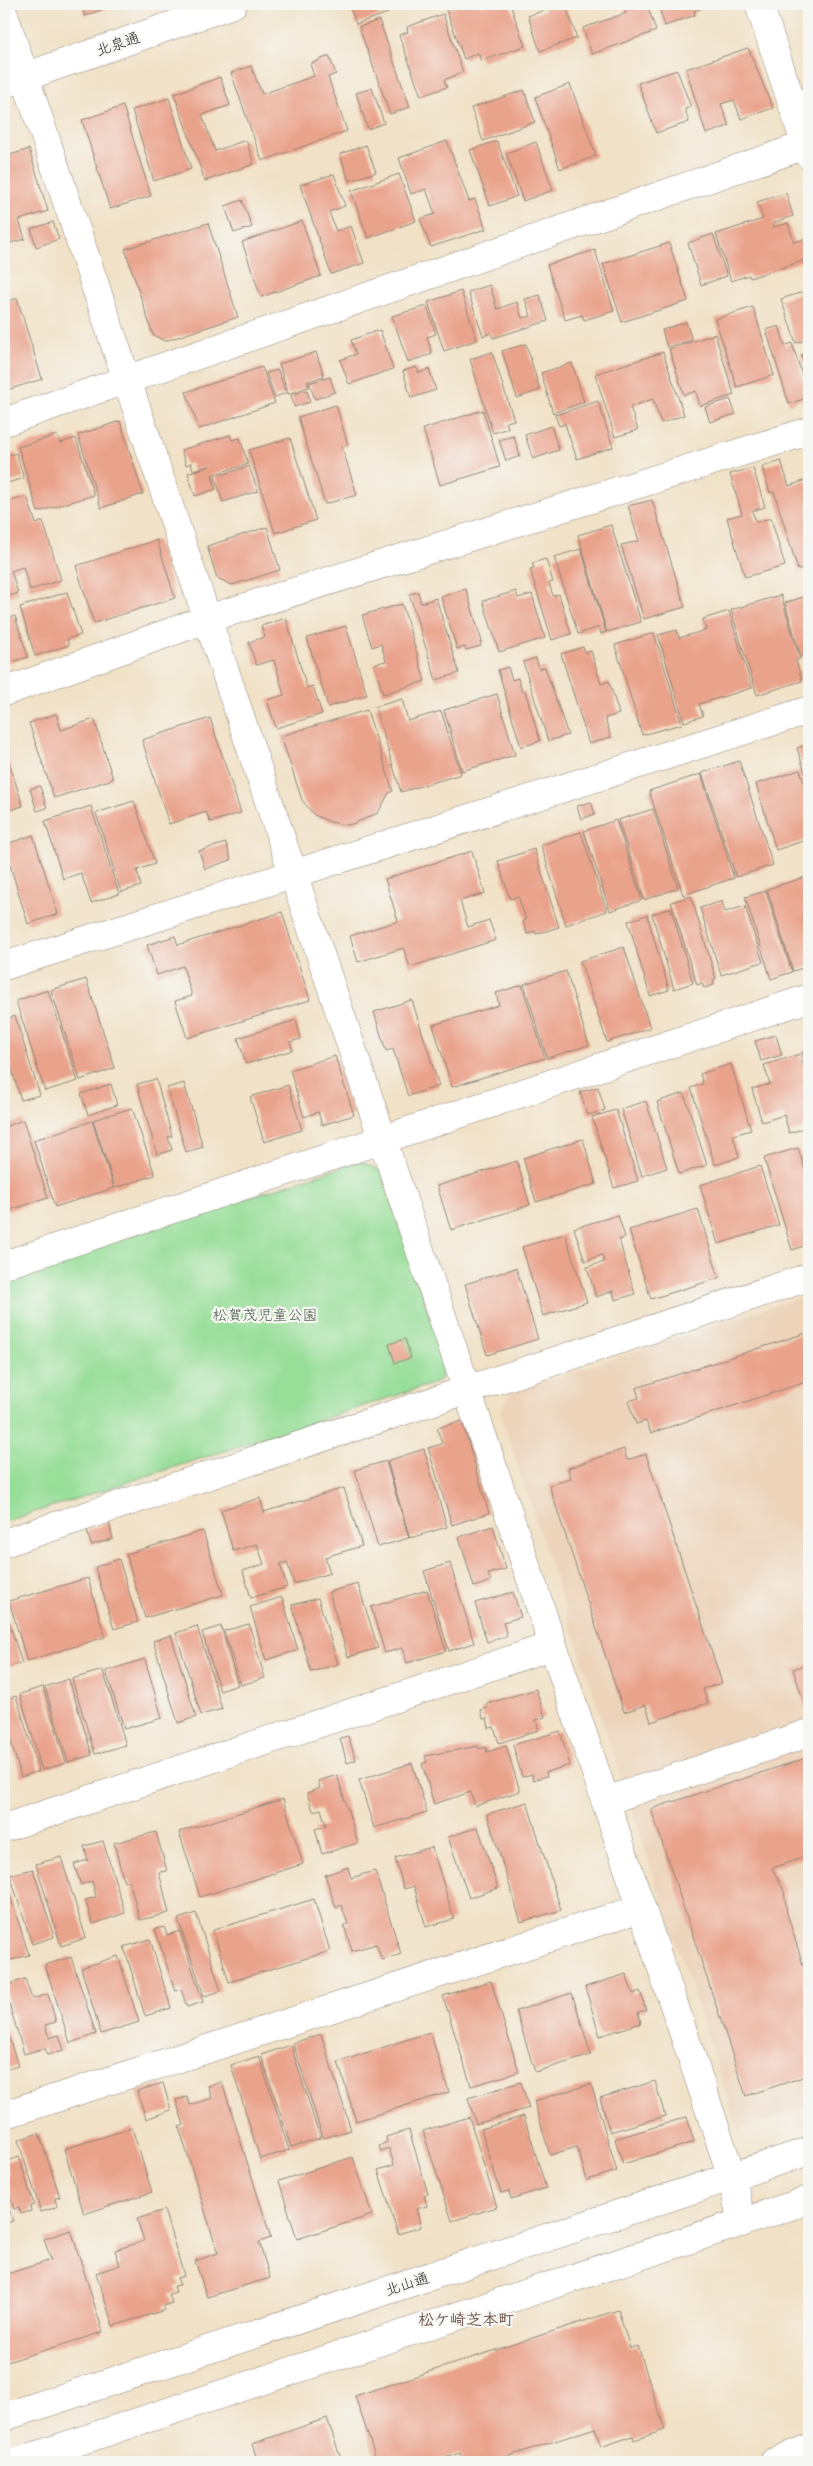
<svg xmlns="http://www.w3.org/2000/svg" width="813" height="2466" font-family="'Shantell Sans','Klee One',sans-serif">
<rect width="100%" height="100%" fill="#f6f6f2"/>
<filter id="ink" filterUnits="userSpaceOnUse"><feTurbulence type="fractalNoise" baseFrequency=".02" numOctaves="2"/><feDisplacementMap in="SourceGraphic" scale="10" xChannelSelector="R" yChannelSelector="G"/><feConvolveMatrix kernelMatrix="1 2 1 2 8 2 1 2 1" color-interpolation-filters="sRGB"/></filter>
<filter id="wash" filterUnits="userSpaceOnUse"><feTurbulence type="fractalNoise" baseFrequency=".0096" numOctaves="4" result="noise"/><feDisplacementMap in="SourceGraphic" scale="20" xChannelSelector="R" yChannelSelector="G"/><feGaussianBlur stdDeviation="1.12" result="paint"/><feColorMatrix in="noise" values="0 0 0 0 0 0 0 0 0 0 0 0 0 0 0 0 0 1.4 0 .05"/><feComposite in="paint" operator="in"/></filter>
<g filter="url(#wash)">
<rect width="100%" height="100%" fill="#f1e1c6"/>
<!-- built -->
<path fill="#ecd3b9" d="M809,1294V2107L738,2130L500,1412L512,1392Z"/>
<!-- green -->
<path fill="#97de98" stroke="#618462" d="M360,1161L381,1171L446,1366L438,1382L4,1522V1277Z"/>
<g id="blocks">
<!-- building -->
<path fill="#eaa38b" d="M92,4H117L85,16L82,7Z
M349,4H385L388,13L356,24Z
M462,4H480L481,6L488,4H510L525,46L481,61L478,53L464,59L446,9Z
M543,4H565L577,38L540,51L528,16L545,10Z
M636,4H647L656,31L592,54L583,28L626,13L624,8Z
M658,4H713L694,11L695,15L665,26Z
M443,14L463,72L444,80L447,87L421,96L399,35L408,32L407,27Z
M379,20L410,107L390,114L359,27Z
M748,48L773,108L741,119L734,100L721,104L729,126L706,134L686,69Z
M329,56L336,74L328,77L347,131L262,161L231,73L251,66L262,94L314,76L310,64Z
M677,70L691,107L685,109L689,122L656,133L638,83Z
M220,77L230,105L202,115L215,151L246,140L254,164L205,181L174,94Z
M570,84L596,156L560,169L535,97Z
M372,88L384,123L368,129L356,93Z
M524,90L535,122L483,141L471,108Z
M169,98L191,169L154,181L132,110Z
M123,106L151,196L110,209L82,120Z
M447,141L469,201L475,199L486,229L431,247L420,219L435,214L426,189L411,194L399,158Z
M497,141L517,196L490,206L470,150Z
M536,142L553,190L523,201L506,153Z
M366,145L376,172L349,181L340,154Z
M29,149L48,211L19,220L25,239L4,245V157Z
M334,174L345,206L329,212L336,231L351,226L364,263L331,274L300,185Z
M399,174L416,221L368,238L351,191Z
M786,193L793,216L773,223L774,227L788,223L794,242L806,239L809,259L750,278L749,275L731,281L716,234L763,219L757,202Z
M242,200L252,227L234,233L225,206Z
M302,221L321,276L261,297L242,242Z
M53,222L59,239L36,247L31,229Z
M208,223L238,317L165,341L153,335L125,249Z
M713,234L727,276L701,285L688,243Z
M669,243L688,301L622,322L603,264Z
M595,250L614,311L584,320L582,315L565,320L547,265Z
M490,285L497,309L517,302L522,318L531,316L525,299L540,295L548,321L493,338L491,333L483,336L468,292Z
M809,290V339L796,343L781,299Z
M461,291L477,340L444,351L428,302Z
M17,298L42,379L4,391V303Z
M427,306L436,334L427,337L432,354L408,362L392,316Z
M753,307L774,375L737,387L715,319Z
M686,322L692,340L667,347L662,330Z
M779,326L785,346L792,343L809,397L789,404L766,330Z
M380,330L393,369L349,384L340,360L356,354L351,340Z
M715,334L734,395L700,406L696,391L684,395L669,349Z
M526,344L540,390L517,398L502,351Z
M316,352L324,376L307,382L309,387L288,394L279,364Z
M492,352L514,420L506,422L508,428L493,433L470,359Z
M663,352L684,415L661,423L653,399L630,407L638,430L615,437L595,374Z
M809,352V380L801,355Z
M572,363L584,402L553,413L541,373Z
M262,367L275,403L199,429L186,392Z
M416,367L419,373L429,369L436,390L411,398L403,371Z
M278,370L286,393L275,397L266,373Z
M330,377L335,392L315,399L309,383Z
M307,390L310,402L294,407L291,395Z
M730,399L736,414L710,422L705,407Z
M598,401L613,447L577,459L565,424L559,426L555,415Z
M336,405L348,445L342,447L357,495L325,504L298,417Z
M483,410L500,467L440,485L423,429Z
M120,421L143,494L101,508L78,435Z
M551,426L559,450L533,459L525,435Z
M57,435L60,443L76,438L94,495L38,512L18,447Z
M230,435L232,440L240,438L248,464L212,475L216,489L195,496L188,473L210,466L193,470L191,463L186,465L181,450Z
M514,436L520,456L506,461L499,440Z
M290,438L316,520L275,533L249,450Z
M16,453L24,478L4,484V457Z
M781,461L789,486L806,480L809,489V567L798,570L774,492L770,493L762,467Z
M249,466L258,491L223,502L215,477Z
M753,468L765,507L752,511L756,522L771,518L785,566L745,577L727,518L742,514L730,474Z
M4,496L6,503L27,496L36,524L43,521L61,580L30,590L23,567L11,571L18,593L4,598Z
M652,500L685,607L644,619L621,545L639,541L628,506Z
M611,525L641,622L607,632L578,535Z
M267,527L280,570L232,585L217,578L207,546Z
M157,540L175,598L94,623L76,566Z
M581,549L606,632L601,634L599,627L578,634L554,557Z
M546,559L553,582L549,583L553,596L559,594L571,634L552,640L530,569L534,568L532,563Z
M466,589L482,642H480L481,646L466,650L465,647L457,649L441,597Z
M516,591L518,598L532,594L545,638L499,652L483,601Z
M67,592L81,635L67,639L69,645L35,656L20,607Z
M418,592L421,603L436,598L459,673L436,680L409,594Z
M781,595L800,659L796,660L802,681L757,695L731,610Z
M809,595V655L801,657L785,603Z
M402,604L425,681L383,694L374,664L386,661L381,644L372,647L362,615Z
M729,611L752,688L699,704L703,716L684,722L658,635L677,630L679,638L706,630L703,619Z
M15,616L28,657L9,663L4,649V620Z
M286,618L307,688L313,686L322,714L276,728L267,700L284,695L274,660L256,665L249,642L265,637L261,626Z
M346,626L367,695L328,707L307,638Z
M654,633L682,724L642,735L615,645Z
M583,647L585,653L591,651L601,684L609,681L619,714L605,718L611,737L589,744L561,654Z
M536,658L539,669L545,667L568,735L548,741L523,662Z
M508,667L512,680L518,678L522,692L525,691L540,741L521,747L498,670Z
M497,694L515,755L462,771L444,710Z
M402,699L408,721L441,711L461,774L401,792L375,707Z
M367,710L393,791L389,793L378,813L355,823L348,825L330,822L314,815L302,800L281,736Z
M56,714L61,730L94,719L113,779L54,798L29,723Z
M210,718L241,813L210,822L206,812L169,824L142,740Z
M809,744V785L797,748Z
M6,753L23,806L4,812V754Z
M739,761L773,865L736,877L702,773Z
M800,770L809,798V839L776,850L756,784Z
M701,774L734,878L683,895L649,791Z
M40,786L47,808L37,811L30,789Z
M134,801L155,864L137,870L141,886L121,892L96,813Z
M591,802L595,814L581,819L577,806Z
M91,806L119,894L91,903L81,873L63,879L45,821Z
M653,809L678,888L644,900L618,820Z
M616,820L642,900L610,911L584,831Z
M581,832L607,911L566,925L541,845Z
M33,835L58,914L28,924L4,845Z
M226,843L231,860L205,869L199,851Z
M534,849L559,927L536,934L535,931L527,934L523,921L526,920L518,896L510,899L498,861Z
M472,851L485,893L460,901L468,927L489,920L496,940L410,967L403,948L358,962L350,936L398,921L385,879Z
M809,876V966L793,971L767,889Z
M766,891L792,972L771,979L745,897Z
M691,896L716,979L713,980L714,985L704,988L702,983L697,985L671,902Z
M722,901L725,912L745,906L763,962L721,975L700,908Z
M671,908L693,983L674,989L652,914Z
M282,912L310,1000L187,1038L175,1001L192,996L183,966L157,975L147,945L175,936L178,945Z
M647,915L669,990L650,996L628,921Z
M624,947L650,1028L607,1042L580,961Z
M566,971L589,1045L547,1058L524,984Z
M86,979L115,1068L80,1080L51,990Z
M522,985L545,1058L452,1087L433,1025L499,1005L496,993Z
M48,990L78,1081L45,1091L16,1001Z
M412,1000L439,1086L408,1096L393,1049L386,1051L374,1012Z
M15,1016L40,1095L21,1100L10,1064L4,1066V1020Z
M296,1020L301,1039L290,1042L293,1050L246,1064L238,1038Z
M776,1035L782,1055L761,1061L755,1041Z
M809,1050V1073L802,1052Z
M800,1054L809,1082V1127L789,1133L784,1115L762,1122L752,1089L770,1084L764,1065Z
M335,1056L354,1115L322,1125L318,1112L304,1117L290,1070Z
M731,1064L751,1130L733,1135L739,1157L715,1165L691,1088L703,1084L700,1074Z
M156,1079L172,1136L168,1137L172,1150L157,1155L137,1084Z
M184,1083L203,1147L186,1152L167,1088Z
M111,1084L117,1105L88,1115L81,1094Z
M288,1085L302,1130L264,1142L250,1097Z
M598,1087L605,1110L588,1115L580,1092Z
M684,1093L707,1165L679,1174L657,1102Z
M646,1101L667,1168L642,1176L621,1109Z
M132,1108L155,1175L115,1188L93,1120Z
M616,1110L638,1181L614,1188L592,1117Z
M23,1120L48,1198L7,1211L4,1201V1127Z
M92,1121L114,1188L55,1207L34,1140Z
M583,1139L596,1184L536,1202L523,1158Z
M798,1148L809,1183V1244L792,1250L764,1158Z
M809,1155V1175L803,1157Z
M517,1161L530,1205L451,1230L437,1186Z
M760,1166L779,1225L718,1244L700,1185Z
M698,1209L719,1278L651,1299L629,1230Z
M618,1215L625,1237L619,1240L635,1294L615,1300L613,1291L596,1297L587,1267L604,1262L602,1255L585,1261L574,1228Z
M565,1234L587,1302L543,1316L522,1247Z
M516,1268L538,1339L487,1355L465,1284Z
M809,1332V1381L651,1433L646,1421L636,1424L628,1401L639,1398L636,1388Z
M405,1339L411,1358L395,1363L389,1344Z
M462,1421L489,1513L452,1525L428,1448L442,1444L437,1428Z
M424,1449L447,1527L410,1538L387,1461Z
M624,1449L627,1460L646,1454L722,1683L703,1689L708,1703L651,1722L646,1705L624,1712L549,1485L571,1479L568,1468Z
M386,1461L409,1538L378,1547L355,1470Z
M344,1488L362,1546L325,1557L330,1573L294,1584L287,1562L280,1564L287,1587L251,1598L243,1571L264,1564L257,1544L233,1551L221,1510L260,1498L264,1512Z
M109,1523L113,1539L91,1545L87,1530Z
M493,1526L506,1569L488,1574L491,1581L474,1587L459,1537Z
M203,1531L223,1595L145,1618L126,1554Z
M119,1559L138,1622L114,1629L95,1567Z
M450,1563L474,1643L449,1651L424,1571Z
M88,1578L105,1637L27,1661L9,1601Z
M358,1584L378,1648L348,1657L329,1592Z
M427,1590L446,1651L407,1663L402,1648L385,1653L371,1607Z
M513,1592L521,1617L503,1622L507,1636L487,1642L475,1603Z
M282,1597L298,1650L266,1660L250,1607Z
M318,1598L338,1664L311,1672L292,1605Z
M9,1622L22,1663L4,1668V1624Z
M249,1624L265,1678L241,1685L224,1631Z
M197,1626L222,1709L201,1715L176,1633Z
M221,1626L238,1685L220,1691L202,1632Z
M171,1635L196,1717L178,1723L153,1641Z
M145,1659L162,1718L124,1729L106,1671Z
M809,1664V1715H808L793,1669Z
M103,1670L126,1745L95,1754L72,1679Z
M69,1679L92,1755L68,1762L45,1687Z
M43,1687L66,1763L42,1770L20,1694Z
M536,1689L545,1717L536,1720L539,1730L499,1743L494,1727L489,1728L487,1718L483,1719L481,1710L487,1708L486,1704Z
M16,1696L39,1771L21,1777L4,1717V1700Z
M560,1731L570,1765L546,1772L547,1776L533,1780L532,1774L522,1777L513,1745Z
M348,1736L356,1760L347,1763L340,1738Z
M478,1746L479,1749L486,1747L487,1752L506,1746L520,1791L475,1806L471,1792L434,1804L422,1764L427,1762L425,1756Z
M809,1757V1856L772,1868L784,1891L787,1913L807,1978L809,1977V2075L746,2096L651,1809Z
M412,1763L427,1812L374,1828L359,1780Z
M337,1775L358,1843L322,1854L315,1829L326,1826L321,1809L313,1811L307,1793L320,1788L318,1781Z
M283,1799L303,1864L200,1897L179,1832Z
M527,1802L561,1910L521,1922L487,1814Z
M478,1827L498,1888L469,1898L448,1837Z
M156,1832L167,1871L159,1872L169,1913L140,1920L129,1880L124,1882L114,1843Z
M103,1841L125,1913L93,1924L85,1900L96,1897L92,1881L81,1885L74,1864L88,1860L84,1846Z
M432,1847L454,1919L426,1927L414,1886L404,1889L395,1858Z
M61,1857L86,1938L61,1946L36,1864Z
M348,1867L351,1878L375,1871L401,1954L382,1960L376,1944L352,1951L344,1925L348,1924L341,1905L336,1908L325,1875Z
M33,1869L54,1937L32,1944L10,1875Z
M4,1883H6L29,1955L4,1962Z
M314,1899L330,1951L229,1982L213,1930Z
M196,1913L221,1991L204,1996L178,1919Z
M164,1927L167,1935L180,1931L203,2002L187,2007L181,1989L175,1991L155,1929Z
M150,1939L171,2008L145,2016L124,1947Z
M118,1956L139,2022L101,2034L81,1968Z
M71,1957L96,2034L70,2043L45,1965Z
M626,1974L633,1994L640,1991L646,2010L638,2012L641,2023L600,2036L585,1987Z
M25,1979L32,1999L48,1994L56,2022L45,2025L49,2038L59,2035L64,2050L47,2055L45,2048L24,2054L4,1986Z
M491,1981L519,2072L471,2086L443,1996Z
M572,1993L591,2055L535,2072L516,2011Z
M4,2022L18,2066L4,2070Z
M430,2032L449,2092L356,2121L338,2062Z
M321,2034L351,2130L323,2138L293,2043Z
M291,2045L320,2138L291,2147L261,2055Z
M259,2056L289,2150L260,2159L231,2065Z
M655,2081L665,2116L610,2132L600,2098Z
M222,2082L271,2238L259,2242L270,2278L207,2297L195,2261L218,2253L179,2127L184,2125L176,2100L187,2097L190,2105L212,2098L208,2086Z
M521,2082L529,2108L476,2124L468,2098Z
M163,2083L171,2110L146,2119L137,2091Z
M591,2084L617,2171L587,2180L577,2147L550,2155L534,2101Z
M524,2116L546,2188L511,2199L509,2191L501,2193L481,2129Z
M469,2117L497,2207L452,2221L423,2131Z
M687,2117L694,2142L623,2164L615,2139Z
M132,2128L152,2192L84,2214L64,2149Z
M409,2130L428,2194L424,2195L427,2206L416,2209L421,2227L398,2234L378,2170L394,2165L389,2148L381,2151L379,2146L387,2142L386,2137Z
M39,2133L60,2197L55,2198L57,2207L41,2212L18,2140Z
M19,2157L34,2205L30,2206L31,2211L21,2214L19,2207L14,2209L4,2176L9,2175L5,2162Z
M353,2157L372,2215L297,2239L279,2181Z
M4,2195L13,2221L4,2224Z
M164,2210L184,2276L177,2278L180,2285L174,2286L176,2292L169,2294L172,2303L163,2306L165,2310L113,2326L96,2273L120,2265L115,2250L144,2241L137,2219Z
M71,2230L103,2332L4,2363V2275L51,2260L44,2239Z
M618,2310L630,2348L638,2346L665,2430L634,2440L633,2436L601,2447L595,2428L491,2462H463L460,2453L432,2462H377L355,2396Z
M327,2418L342,2462H258L252,2444Z"/>
</g>
</g>
<g filter="url(#ink)">
<use href="#blocks" fill-opacity="0" stroke="#8e8678" stroke-width="1"/>
<g fill="none" stroke-linecap="round" stroke-linejoin="round">
<!-- minor casing -->
<g stroke="#8e8678" stroke-width="29">
<path id="minor" d="M759,4L809,155
M4,15L732,2177L742,2223
M4,84L233,4
M4,422L809,144
M4,692L207,619L809,431
M4,966L809,710
M4,1265L809,998
M4,1543L809,1277
M605,1801L809,1733
M4,1828L552,1646
M4,2115L641,1908
M4,2417L809,2151
M16,2462L809,2200"/>
</g>
<!-- major casing -->
<g stroke="#8e8678" stroke-width="29">
<path id="major" d="M774,2462L809,2448"/>
</g>
<!-- minor -->
<use href="#minor" stroke="#fff" stroke-width="28"/>
<!-- major -->
<use href="#major" stroke="#fff" stroke-width="28"/>
</g>
</g>
<g text-anchor="middle" stroke-width="4.5" stroke-linejoin="round" paint-order="stroke">
<!-- street labels -->
<g font-size="15" fill="#2b2b2b" stroke="#f6f6f2">
<text transform="translate(118 44) rotate(-19)" y="5">北泉通</text>
<text transform="translate(407 2284) rotate(-18)" y="5">北山通</text>
</g>
<!-- park labels -->
<g font-size="15" fill="#465846" stroke="#f6f6f2">
<text x="265" y="1320">松賀茂児童公園</text>
</g>
<!-- neighbourhood labels -->
<g font-size="16" font-weight="bold" fill="#6e554d" stroke="#f6f6f2">
<text x="466" y="2325">松ケ崎芝本町</text>
</g>
</g>
<!-- margin -->
<rect width="813" height="2466" fill="none" stroke="#f6f6f2" stroke-width="20"/>
</svg>
